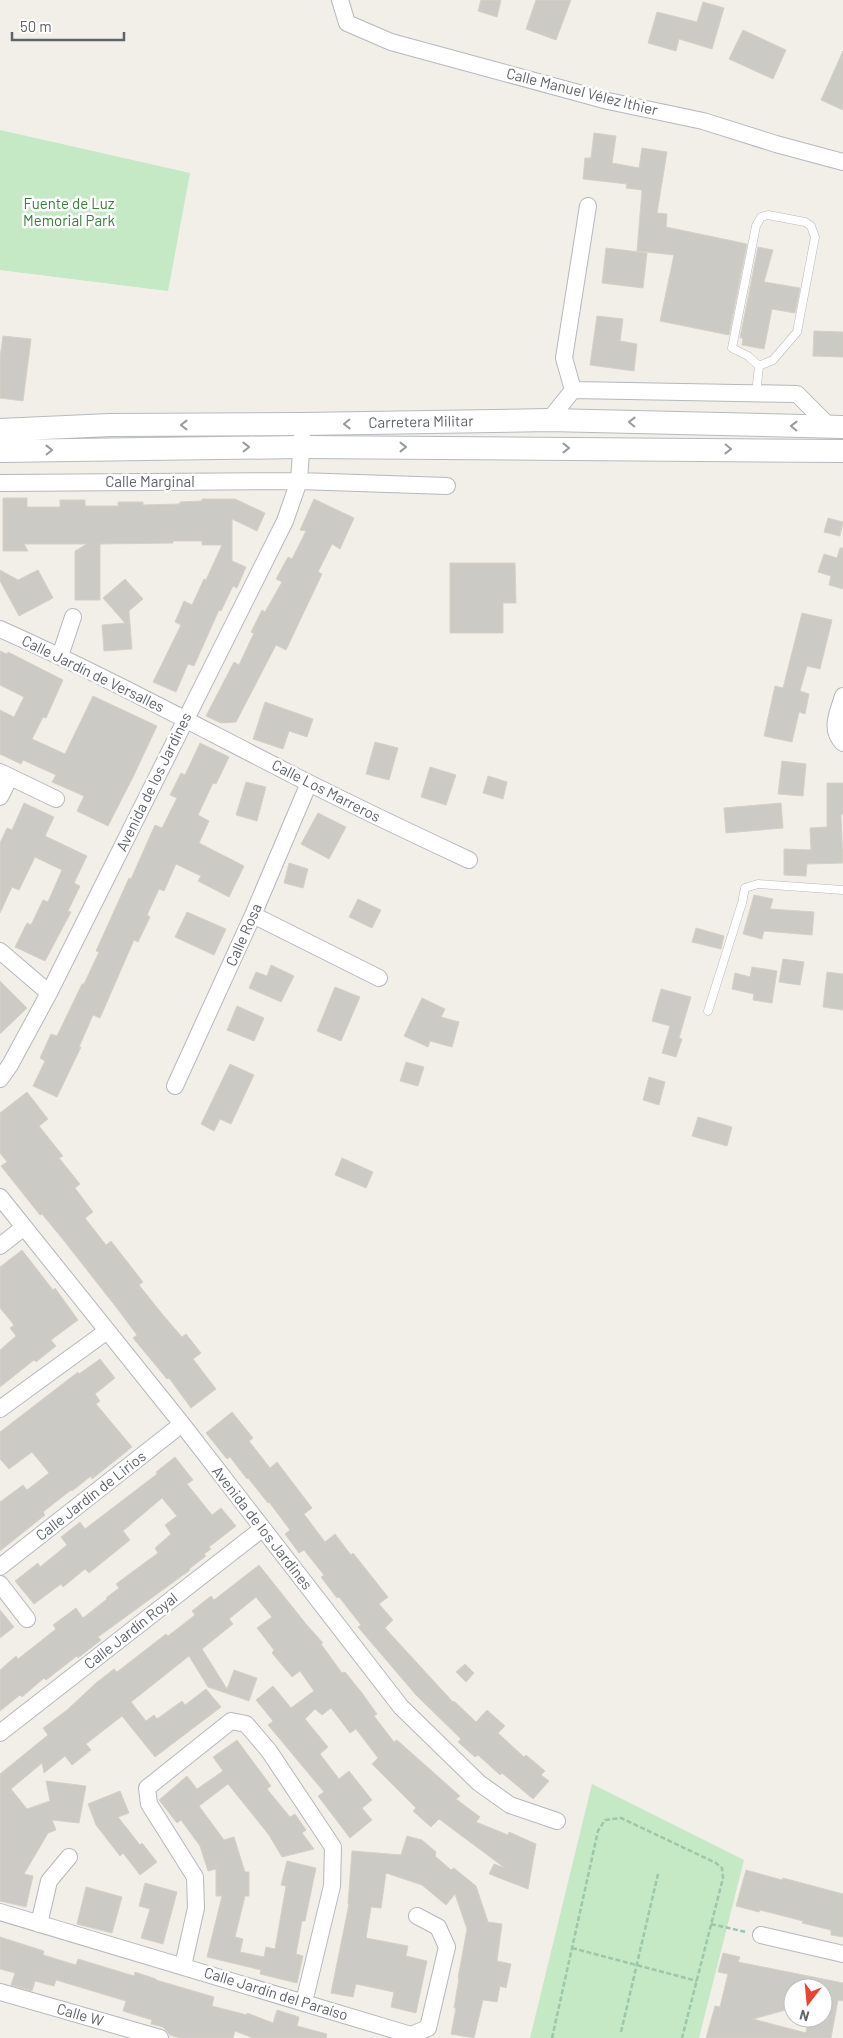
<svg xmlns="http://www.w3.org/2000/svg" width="843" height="2038" font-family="Barlow,sans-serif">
<rect width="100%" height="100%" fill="#f1efe8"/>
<!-- green -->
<path fill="#c5e8c5" d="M0,130L190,173L168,291L0,270Z
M592,1784L744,1860L699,2038H530Z"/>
<!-- building -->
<path fill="#cccac5" stroke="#d6d1c6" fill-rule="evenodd" d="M481,0H501L497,17L478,11Z
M536,0H571L556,40L526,29Z
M703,2L724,8L712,49L679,39L676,51L648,43L657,12L697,22Z
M743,30L786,50L773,79L729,59Z
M843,51V110L821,100Z
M594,133L616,136L612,163L639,168L642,148L667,152L657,213L667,214L666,227L747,244L729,335L660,321L674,255L637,251L642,190L626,188L627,184L583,179L585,158H591Z
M758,247L773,250L764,282L800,288L795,313L772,309L764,349L742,345L743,338H740Z
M606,248L647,253L643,288L602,283Z
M597,316L623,319L620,341L637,344L634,371L590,365Z
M814,331L843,332V357L813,356Z
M3,336L31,339L23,401L0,398V357Z
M3,498H27V507H60V500H85V506H118V502H143V505L180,504V502L202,501V499H235L265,513L257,531L232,519V561L246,567L237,588L233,586L221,611L219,610L194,666L188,664L176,692L153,682L181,625L175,622L184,601L192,605L204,579L206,580L222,545H202V541H173V543L100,544V600H75V551L87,544H24L28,551H3Z
M314,499L354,518L340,549L332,544L318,572L322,574L286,650L276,645L236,722L221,723L206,716L234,662L239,665L254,633L251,632L262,610L265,612L282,582L276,579L288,557L292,559L306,531L300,530Z
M828,518L843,522L840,536L824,532Z
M840,548H843V589L829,585L831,576L818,572L824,554L837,558Z
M450,563H515L516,603H503V633H450Z
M0,570L18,580L38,570L53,598L19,616L0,581Z
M125,579L143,599L129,611L132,649L104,651L102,625L125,623L103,598Z
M802,613L832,620L820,669L807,666L800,691L809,694L805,714L799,712L792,742L764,736L775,686L783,688Z
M0,651L7,654L8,652L63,680L46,718L43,717L32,739L65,754L93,696L157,726L134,775L108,826L77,811L84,796L52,782L56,775L23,760L21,764L0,754V710L14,717L24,697L0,685Z
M265,702L313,719L307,737L289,731L283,749L253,739Z
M375,742L398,748L389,780L366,774Z
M200,743L229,757L216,784L213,783L198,815L209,821L199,843L244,866L229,897L198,881L201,876L176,864L164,891L159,889L147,915L150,917L138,942L134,940L100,1018L93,1015L79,1047H81L57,1097L33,1086L45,1061L40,1058L51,1034L57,1036L82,984H84L99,952L96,951L129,878L131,879L155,825L162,828L177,798L170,795L181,773L185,775Z
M782,761L806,764L803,796L778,794Z
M430,767L456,775L446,805L421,797Z
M488,776L507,782L503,799L483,793Z
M246,782L266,787L257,821L236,815Z
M827,783H843V814H841L843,863L807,864L806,876L784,875V849L811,850L810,828L827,827Z
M24,803L54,817L45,836L87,856L74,883L80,886L68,911L71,912L45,961L15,947L27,923L31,925L43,900L48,902L62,870L35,857L19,890L12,887L0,913V843L7,828L12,830Z
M781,803L783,828L726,833L724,808Z
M318,813L346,827L329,859L301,844Z
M289,863L308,869L303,888L284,883Z
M754,895L773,899L770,909L814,912L812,935L764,931L762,939L743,934Z
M358,899L381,910L372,928L349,917Z
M187,912L226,929L214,955L175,937Z
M696,928L724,936L721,949L692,942Z
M783,959L804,962L800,985L779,982Z
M271,965L294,976L281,1002L249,988L256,972L267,976Z
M752,967L777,971L772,1003L753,1000L754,994L732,989L735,973L750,977Z
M827,972L843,974V1010L823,1007Z
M0,981L27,1008L0,1034Z
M335,987L360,997L341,1041L317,1031Z
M661,989L691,997L679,1038L682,1039L676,1057L662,1053L670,1026L652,1021Z
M422,998L445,1009L441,1017L459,1022L452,1047L430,1041L428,1047L404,1036Z
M237,1006L264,1018L254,1041L227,1030Z
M406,1062L424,1067L418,1086L400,1081Z
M230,1064L254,1075L231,1124L220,1119L214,1131L201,1124Z
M649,1077L665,1082L659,1105L643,1100Z
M27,1092L48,1119L39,1126L63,1156L59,1158L80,1184L75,1188L93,1212L85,1218L106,1245L111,1241L143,1282L139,1285L163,1315L182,1337L186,1334L201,1353L193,1359L216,1389L191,1408L169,1378L167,1379L133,1338L137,1335L116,1307L61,1237L42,1214L40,1215L1,1166L7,1162L0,1153V1113Z
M698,1117L732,1127L727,1146L692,1136Z
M342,1158L373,1172L366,1188L335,1175Z
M22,1250L53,1290L55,1288L78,1320L51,1340L56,1346L36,1362L34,1360L0,1387V1350L16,1336L10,1328L14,1325L0,1308V1267Z
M100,1359L115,1378L95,1394L100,1401L96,1404L132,1447L92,1479L91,1476L72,1491L71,1490L43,1512L45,1515L0,1551V1502L23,1485L27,1490L49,1473L32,1452L9,1469L0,1459V1432L78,1372L79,1374Z
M232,1412L253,1438L249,1441L270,1468L277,1462L312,1508L304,1514L325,1542L335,1534L351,1555L353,1553L388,1597L379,1604L393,1620L385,1628L453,1702L454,1701L476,1722L487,1710L505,1726L498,1733L524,1757L526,1755L545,1771L541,1775L549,1781L533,1799L502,1773L500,1775L478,1755L475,1757L458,1742L461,1739L416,1695L358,1627L361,1625L339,1597L337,1598L321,1577L324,1575L304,1550L299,1553L285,1534L290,1530L269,1502L268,1503L248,1478L247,1479L230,1457L227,1459L206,1433Z
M175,1457L193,1480L187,1484L212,1515L221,1508L236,1526L209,1547L211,1549L204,1554L206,1556L189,1569L190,1570L98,1637L101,1640L78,1658L77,1656L46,1680L44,1678L22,1697L20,1695L0,1711V1670L16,1656L18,1659L56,1629L53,1625L76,1608L83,1618L107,1599L106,1598L119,1588L116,1584L158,1553L155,1548L171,1534L165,1525L177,1516L162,1498L123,1531L130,1540L89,1573L85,1569L63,1587L61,1584L34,1604L15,1581L38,1563L40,1567L67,1545L61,1537L80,1522L85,1529L157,1474L156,1472Z
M259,1565L306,1624L323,1643L321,1644L342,1673L345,1672L362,1693L377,1714L374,1716L394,1742L397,1740L460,1796L456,1799L480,1817L476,1822L508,1835L509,1832L536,1844L528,1889L489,1874L494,1864L505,1868L439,1819L431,1827L413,1811L416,1808L372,1764L378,1758L356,1729L350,1733L331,1708L322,1715L315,1709L305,1719L328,1747L320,1754L339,1779L349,1771L372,1800L362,1808L372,1820L350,1838L318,1796L324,1792L268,1725L273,1721L256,1700L273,1686L291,1708L314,1691L300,1671L292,1677L272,1653L274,1650L257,1628L272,1617L256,1597L229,1619L233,1624L202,1649L227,1689L234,1670L257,1678L249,1701L208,1687L189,1656L131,1702L146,1721L154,1715L157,1719L182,1701L185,1705L206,1689L221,1707L155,1757L122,1716L86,1744L91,1750L72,1765L65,1756L44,1773L42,1763L11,1789L27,1809L50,1801L46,1781L86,1786L79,1823L52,1820L56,1830L48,1833L24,1874L33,1876L26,1907L0,1901V1774L48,1735L43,1728L67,1710L96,1683L114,1669L117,1672L166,1634L168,1636L195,1615L192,1611L211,1596L214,1600Z
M0,1610L14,1627L0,1638Z
M465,1664L474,1673L466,1682L456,1672Z
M237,1740L271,1786L267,1789L290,1817L295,1814L306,1830L302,1833L314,1849L282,1857L269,1835L228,1784L199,1806L224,1840L234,1837L245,1872H249V1896H245L235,1937L243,1939L240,1952L264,1957L266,1947L275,1949L286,1886L281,1885L287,1861L316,1868L305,1921H302L296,1954L303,1956L297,1983L260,1974L261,1970L207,1957L222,1896H216V1869L208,1871L200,1846L181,1820L177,1823L159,1800L187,1776L197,1789L223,1771L213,1757Z
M120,1791L129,1813L118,1817L140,1845L142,1843L157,1862L140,1875L123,1853L120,1856L96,1825L88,1804Z
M407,1836L422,1840L436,1852L435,1856L451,1870L454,1868L476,1886L488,1922L502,1924L497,1961L511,1964L506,1988L500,1986L497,2002L483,2000L474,2038L451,2034L456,2008H454L459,1978H458L467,1929L455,1894L446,1905L422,1885L386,1873L381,1908L371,1907L366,1938L408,1946L406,1956L427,1961L416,2013L391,2007L394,1992L356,1984L353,1997L331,1993L349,1904H348L352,1851L401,1855Z
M746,1870L782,1880L783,1878L843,1894V1937L831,1935V1930L802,1923L803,1921L760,1910L759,1912L736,1906Z
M145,1883L177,1892L163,1944L141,1938L150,1909L139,1906Z
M86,1887L122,1897L112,1933L77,1924Z
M0,1937L44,1951L43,1955L76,1965L78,1959L134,1976L135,1972L156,1979V1980L214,1997L212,2006L247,2015V2013L273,2023L277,2010L299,2017L297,2026L327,2034L326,2038H253L235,2031L233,2038H180L170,2035L163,2027L151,2024L152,2020L123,2011L126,2001L56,1980L54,1986L35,1981L32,1991L11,1985L15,1973L0,1969Z
M723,1953L740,1957L738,1962L843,1983V2001L838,2000L831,2038H706L715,2006L720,2007L728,1974L718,1972ZM793,1988H823V2018H808L806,2033L753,2019L793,2008Z"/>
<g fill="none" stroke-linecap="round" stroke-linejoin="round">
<!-- lane casing -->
<g stroke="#b5b8bc" stroke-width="9">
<path id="lane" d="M756,393L759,366L773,360L797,332L815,237L811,226L805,222L768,215L761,217L756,226L732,348L748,356L759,366
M708,1011L742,903L745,888L758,884L843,890"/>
</g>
<!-- street casing -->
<g stroke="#b5b8bc" stroke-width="18">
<path id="street" d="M340,0L347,23L391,42L608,101L703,121L776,144L843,162
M573,390L797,394L830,427
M573,390L564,358L588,206
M549,420L573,390
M0,483L299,481L447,486
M0,629C101,674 197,726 295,776C352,805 411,833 469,860
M60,656L73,617
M843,696C838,713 829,729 843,743
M0,772L56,799
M0,797L10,777
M253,915L379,978
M0,951L49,993
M0,1079L10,1065L49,993L285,521L299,481L302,437
M175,1086L253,915L309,783
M0,1197L182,1424L401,1707L479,1783L510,1805L557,1821
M0,1246L23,1228
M0,1409L107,1331
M0,1567L182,1424
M0,1584L27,1619
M0,1733L262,1529
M0,1912L411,2035L428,2028L447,1947L438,1927L417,1916
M39,1924L49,1881L69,1857
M761,1935L843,1954
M183,1966L196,1908L195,1877L149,1804L147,1788L231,1721L246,1724L269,1751L333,1847L332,1886L304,2002
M0,1992L160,2038"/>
</g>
<!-- secondary casing -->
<g stroke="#b6babf" stroke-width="24">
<path id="secondary" d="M0,430L110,425L302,424L549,420L843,427
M0,451L302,447L843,451"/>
</g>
<!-- path -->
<path stroke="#9cc7a9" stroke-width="2.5" stroke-dasharray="5 2.5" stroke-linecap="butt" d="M711,1924L746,1932
M572,1948L697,1981
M621,2032L658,1874
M552,2038L598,1831L605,1820L621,1818L716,1863L722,1868L723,1878L682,2038"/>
<!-- lane -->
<use href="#lane" stroke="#fff" stroke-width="8"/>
<!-- street -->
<use href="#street" stroke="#fff" stroke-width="16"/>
<!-- secondary -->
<use href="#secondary" stroke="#fff" stroke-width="22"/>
</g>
<!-- one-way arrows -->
<defs><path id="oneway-chevron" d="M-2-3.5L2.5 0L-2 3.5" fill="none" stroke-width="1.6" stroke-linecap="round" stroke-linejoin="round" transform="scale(1.25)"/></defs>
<g stroke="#979a9d">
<use href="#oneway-chevron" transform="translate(632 422) rotate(-179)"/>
<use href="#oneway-chevron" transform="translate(347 424) rotate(179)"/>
<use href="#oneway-chevron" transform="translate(184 425) rotate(180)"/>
<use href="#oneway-chevron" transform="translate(794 426) rotate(-179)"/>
<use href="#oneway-chevron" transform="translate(246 447) rotate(-1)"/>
<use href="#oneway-chevron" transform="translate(403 447)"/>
<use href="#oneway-chevron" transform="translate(566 448)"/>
<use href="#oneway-chevron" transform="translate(728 449) rotate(1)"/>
<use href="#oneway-chevron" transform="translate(49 450) rotate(-1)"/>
</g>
<g text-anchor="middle" stroke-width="5" stroke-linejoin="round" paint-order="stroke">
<!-- street labels -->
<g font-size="15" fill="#5f6368" stroke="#fff">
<text transform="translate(582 92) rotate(14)" y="5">Calle Manuel Vélez Ithier</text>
<text transform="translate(421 422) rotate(-1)" y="5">Carretera Militar</text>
<text x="150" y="487">Calle Marginal</text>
<text transform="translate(93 674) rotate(26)" y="5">Calle Jardín de Versalles</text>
<text transform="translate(154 782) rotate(-64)" y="5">Avenida de los Jardines</text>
<text transform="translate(326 791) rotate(27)" y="5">Calle Los Marreros</text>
<text transform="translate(244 935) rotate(-66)" y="5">Calle Rosa</text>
<text transform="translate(91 1496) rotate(-38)" y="5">Calle Jardín de Lirios</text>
<text transform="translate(262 1528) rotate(52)" y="5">Avenida de los Jardines</text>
<text transform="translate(131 1631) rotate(-38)" y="5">Calle Jardín Royal</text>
<text transform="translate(276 1994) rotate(17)" y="5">Calle Jardín del Paraíso</text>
<text transform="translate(80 2015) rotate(16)" y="5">Calle W</text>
</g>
<!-- park labels -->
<g font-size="15" fill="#348238" stroke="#fff">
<text x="69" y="209">Fuente de Luz<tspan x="69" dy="17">Memorial Park</tspan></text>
</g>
</g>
<!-- north arrow -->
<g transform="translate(808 2003) rotate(196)"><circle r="24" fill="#ffffff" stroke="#bfc1c3"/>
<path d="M0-4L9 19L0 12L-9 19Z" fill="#ea4335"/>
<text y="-8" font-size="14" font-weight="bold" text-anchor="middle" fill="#5f6368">N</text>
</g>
<!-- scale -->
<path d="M12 32v8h112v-8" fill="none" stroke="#5f6368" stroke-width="2.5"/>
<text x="20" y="32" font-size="15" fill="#5f6368" stroke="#ffffff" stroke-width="4" paint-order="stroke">50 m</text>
</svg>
